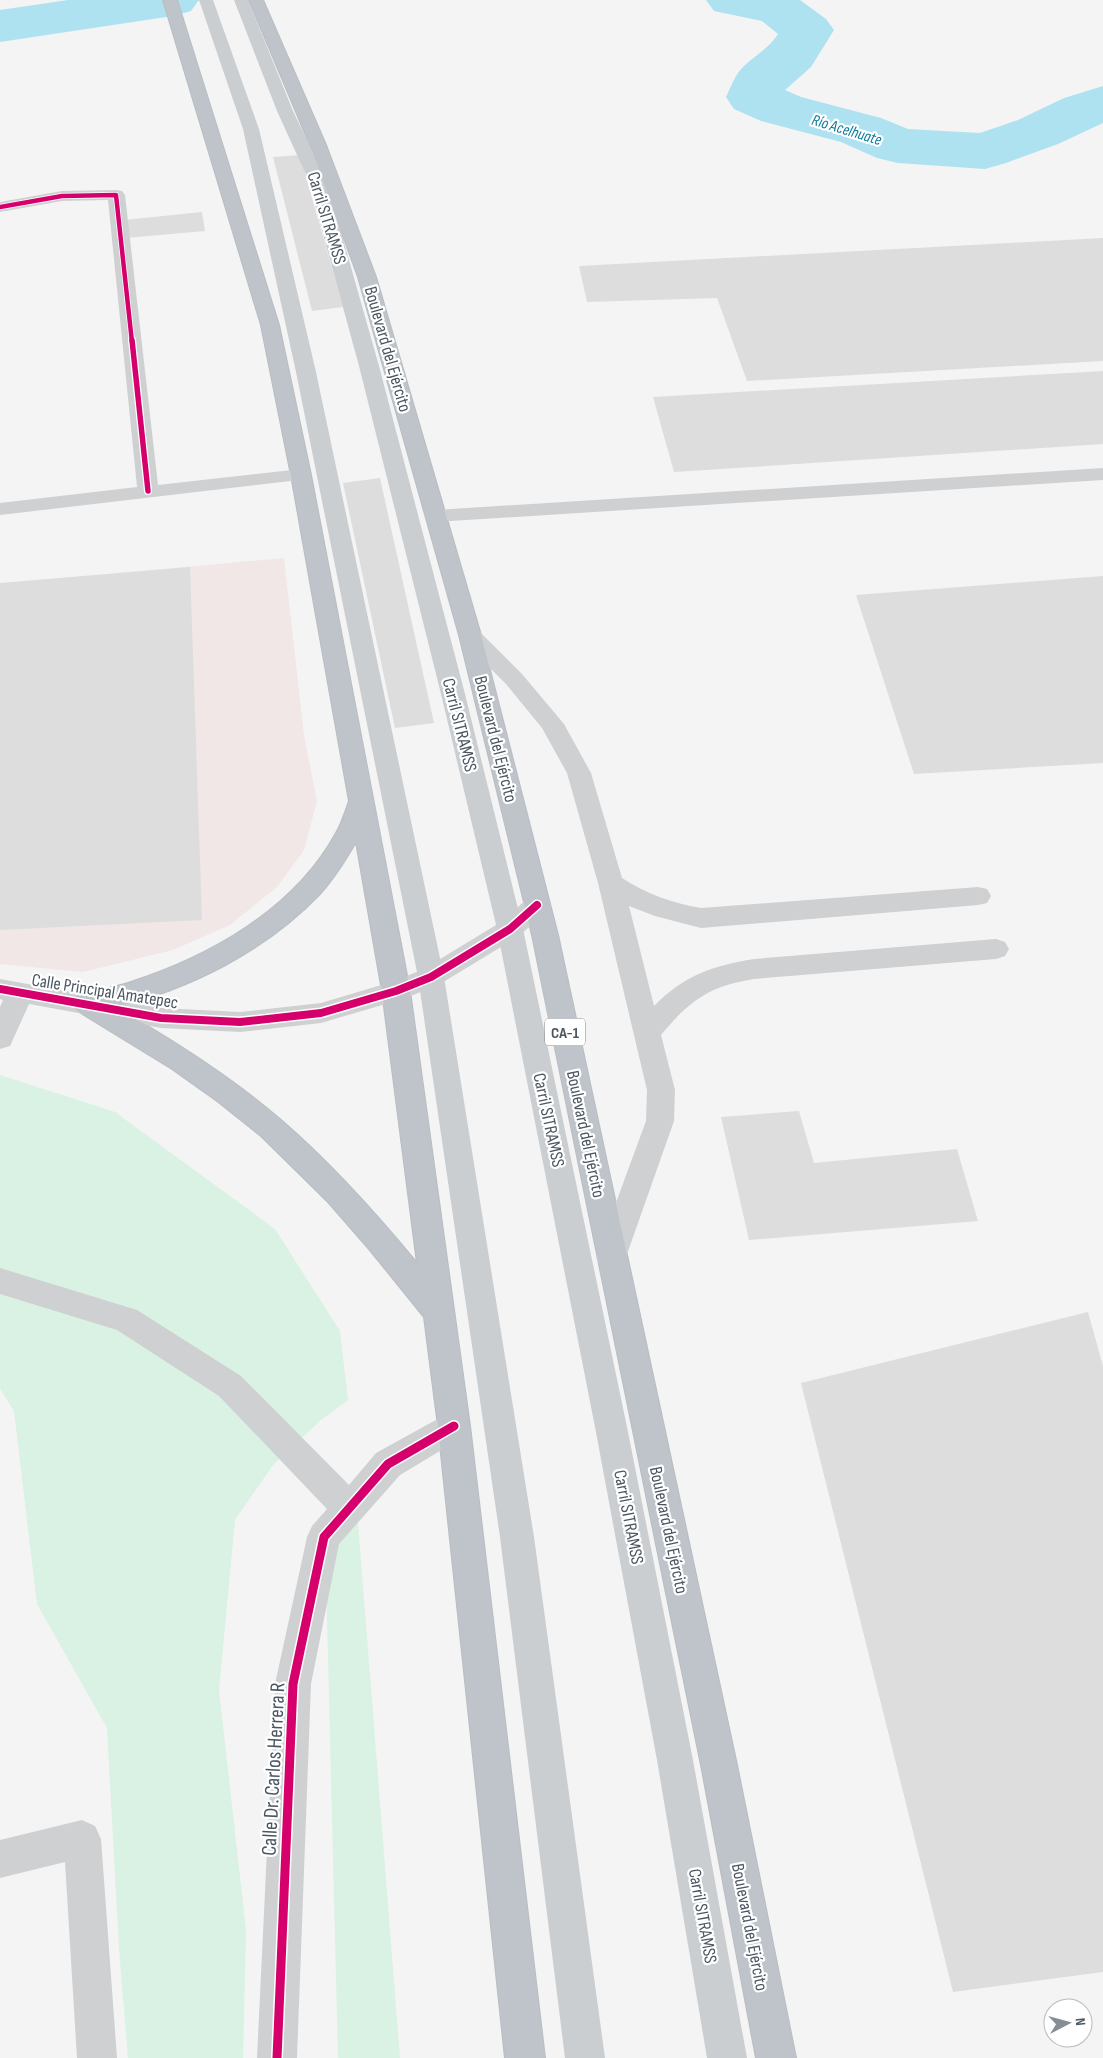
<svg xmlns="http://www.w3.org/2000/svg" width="1103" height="2058" font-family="'Sofia Sans Condensed',sans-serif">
<rect width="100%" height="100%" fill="#f4f4f4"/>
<!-- medical -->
<path fill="#f1e7e6" d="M284,558L304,735L317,801L304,850L277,887L230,925L173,950L83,972L0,964V584Z"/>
<!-- green -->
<path fill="#d9f2e3" d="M0,1075L115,1112L275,1229L340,1331L348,1400L321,1420L273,1465L235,1520L219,1690L246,1930L243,2058H128L119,1949L107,1728L37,1604L14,1411L0,1389Z
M342,1523H358L400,2058H338L326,1576Z"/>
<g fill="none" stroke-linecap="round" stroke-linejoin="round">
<!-- river -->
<path fill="#aee2f0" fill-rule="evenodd" d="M68,0H199L191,11L173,16L0,42V10Z
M706,0H800L826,19L834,30L811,67L785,90L801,97L881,118L908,129L980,133L1018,120L1064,98L1103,86V123L1058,144L1006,163L985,169L898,163L877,158L841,142L761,121L734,109L726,97C731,87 735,74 744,66C756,55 769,48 778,34L762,21L714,11Z"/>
</g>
<!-- building -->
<path fill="#ddddde" d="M300,155L343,307L312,311L273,157Z
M202,212L205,231L126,238L124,220Z
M1103,238V361L747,381L717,298L587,302L579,266Z
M1103,371V444L674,472L653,397Z
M380,478L434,723L395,728L343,483Z
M190,567L202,920L0,930V583Z
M1103,576V763L914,774L856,595Z
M799,1111L814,1163L957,1149L978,1221L749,1240L721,1117Z
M1088,1312L1103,1366V1972L953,1992L801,1383Z"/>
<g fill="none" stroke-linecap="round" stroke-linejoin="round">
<!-- highway casing -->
<g stroke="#b9bec3" stroke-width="2">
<path id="highway" d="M163,0H177L279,325L311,475L410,991L470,1426L545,2058H505L438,1426L424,1317L369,1249L328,1202L261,1136L217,1101L172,1069L76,1010L72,1003L76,996C93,990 111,988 128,983C209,957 294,910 336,833C342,823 345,812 349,801L291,475L261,325ZM356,842L382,991L417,1263C375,1212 331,1163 281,1120C230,1076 173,1040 115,1007C190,989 265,951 319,895C334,879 345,861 356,842Z
M249,0H263L326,145L376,277L481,635L558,935L737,1765L796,2058H756L701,1765L532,935L459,635L358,277L310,145Z"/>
</g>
<!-- minor -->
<path fill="#ced0d2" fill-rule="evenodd" d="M116,190L122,191L125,195L158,485L301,469L308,471L311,475L308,479L0,515V503L137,487L108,200L62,201L0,212V202L62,191Z
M1103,468V480L435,522L428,520L424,516L428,512L435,510Z
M470,628L478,630L522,674L564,724L591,773L622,878C647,894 672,903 701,908L978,887L987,889L991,896L987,903L978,905L701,928L655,916L629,906L654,1006C685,975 712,966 754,959L996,939L1005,942L1009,949L1005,956L996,959L754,979C710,986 690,1000 661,1035L675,1090L674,1121L626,1257L622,1266L611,1270L600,1266L596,1257L646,1121L647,1090L598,883L567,773L542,728L506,684L462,640L459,635L462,630Z
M537,896L546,898L550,905L546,912L519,936L440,984L406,998L321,1023L240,1032L161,1028L29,1004L10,1046L0,1049V1007L3,1000L0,999V979L161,1008L240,1012L321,1003L388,983L422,970L501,922L528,898Z
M0,1268L137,1310L241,1376L349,1485L376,1453L443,1416L454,1411L465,1416L470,1426L465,1436L400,1475L339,1544L311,1684L297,2058H257L275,1684L307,1537L312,1526L327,1509L219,1396L117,1330L0,1294Z
M82,1820L95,1826L101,1839L117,2058H77L65,1862L0,1878V1840Z"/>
<!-- major -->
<path fill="#caced1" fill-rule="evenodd" d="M199,0H213L259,129L316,372L444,977L534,1537L605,2058H565L500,1537L418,977L296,372L243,129Z
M234,0H248L293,111L326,179L379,366L465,694L523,929L627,1427L693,1760L747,2058H707L657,1760L595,1427L497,929L441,694L359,366L308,179L277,111Z"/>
<!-- highway -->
<use href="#highway" fill="#bec4c9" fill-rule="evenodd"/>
<!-- cycleway-far3 casing -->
<g stroke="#fff" stroke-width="6">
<path id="cycleway-far3" d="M0,207L62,196L116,195L132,342"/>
</g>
<!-- cycleway-far2 casing -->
<g stroke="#fff" stroke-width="8">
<path id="cycleway-far2" d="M132,340L148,491"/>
</g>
<!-- cycleway-far1 casing -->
<g stroke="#fff" stroke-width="11">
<path id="cycleway-far1" d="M0,989L161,1018L240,1022L321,1013L396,991L431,977L510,929L537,905"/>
</g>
<!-- cycleway casing -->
<g stroke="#fff" stroke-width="12">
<path id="cycleway" d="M277,2058L293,1684L324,1537L388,1464L454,1426"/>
</g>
<!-- cycleway-far3 -->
<use href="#cycleway-far3" stroke="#d6006c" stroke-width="4.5"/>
<!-- cycleway-far2 -->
<use href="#cycleway-far2" stroke="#d6006c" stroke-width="5.5"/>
<!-- cycleway-far1 -->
<use href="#cycleway-far1" stroke="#d6006c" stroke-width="8"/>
<!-- cycleway -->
<use href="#cycleway" stroke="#d6006c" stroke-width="9"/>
</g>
<g text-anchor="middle" stroke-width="4.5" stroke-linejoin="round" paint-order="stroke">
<!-- far-water labels -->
<g font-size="16" font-style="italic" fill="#0c7c9b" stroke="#fff">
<text transform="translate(847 129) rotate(17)" y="6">Río Acelhuate</text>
</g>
<!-- shield labels -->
<rect fill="#fff" stroke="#808990" stroke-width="1" x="545" y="1018.5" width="40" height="27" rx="4"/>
<g font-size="16" font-weight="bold" fill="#4a5661">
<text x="565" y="1038">CA-1</text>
</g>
<!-- street labels -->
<g font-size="18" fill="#4a5661" stroke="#fff">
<text transform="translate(327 218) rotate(73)" y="6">Carril SITRAMSS</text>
<text transform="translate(388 349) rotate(74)" y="6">Boulevard del Ejército</text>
<text transform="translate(460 725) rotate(76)" y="6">Carril SITRAMSS</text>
<text transform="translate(496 739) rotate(76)" y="6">Boulevard del Ejército</text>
<text transform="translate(105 991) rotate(9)" y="6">Calle Principal Amatepec</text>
<text transform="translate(549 1120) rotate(78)" y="6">Carril SITRAMSS</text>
<text transform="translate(586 1134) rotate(78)" y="6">Boulevard del Ejército</text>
<text transform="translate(629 1517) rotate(79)" y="6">Carril SITRAMSS</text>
<text transform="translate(669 1530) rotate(78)" y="6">Boulevard del Ejército</text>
<text transform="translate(703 1916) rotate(80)" y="6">Carril SITRAMSS</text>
<text transform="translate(750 1927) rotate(79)" y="6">Boulevard del Ejército</text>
</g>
<!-- near-street labels -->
<g font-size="21" fill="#4a5661" stroke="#fff">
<text transform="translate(273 1769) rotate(-87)" y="7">Calle Dr. Carlos Herrera R</text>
</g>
</g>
<!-- north arrow -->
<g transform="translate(1068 2023) rotate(84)"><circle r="24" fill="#ffffff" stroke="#b7bbc0"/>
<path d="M0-4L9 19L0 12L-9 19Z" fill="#868d94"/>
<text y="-8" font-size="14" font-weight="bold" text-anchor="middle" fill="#4a5661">N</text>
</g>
</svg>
